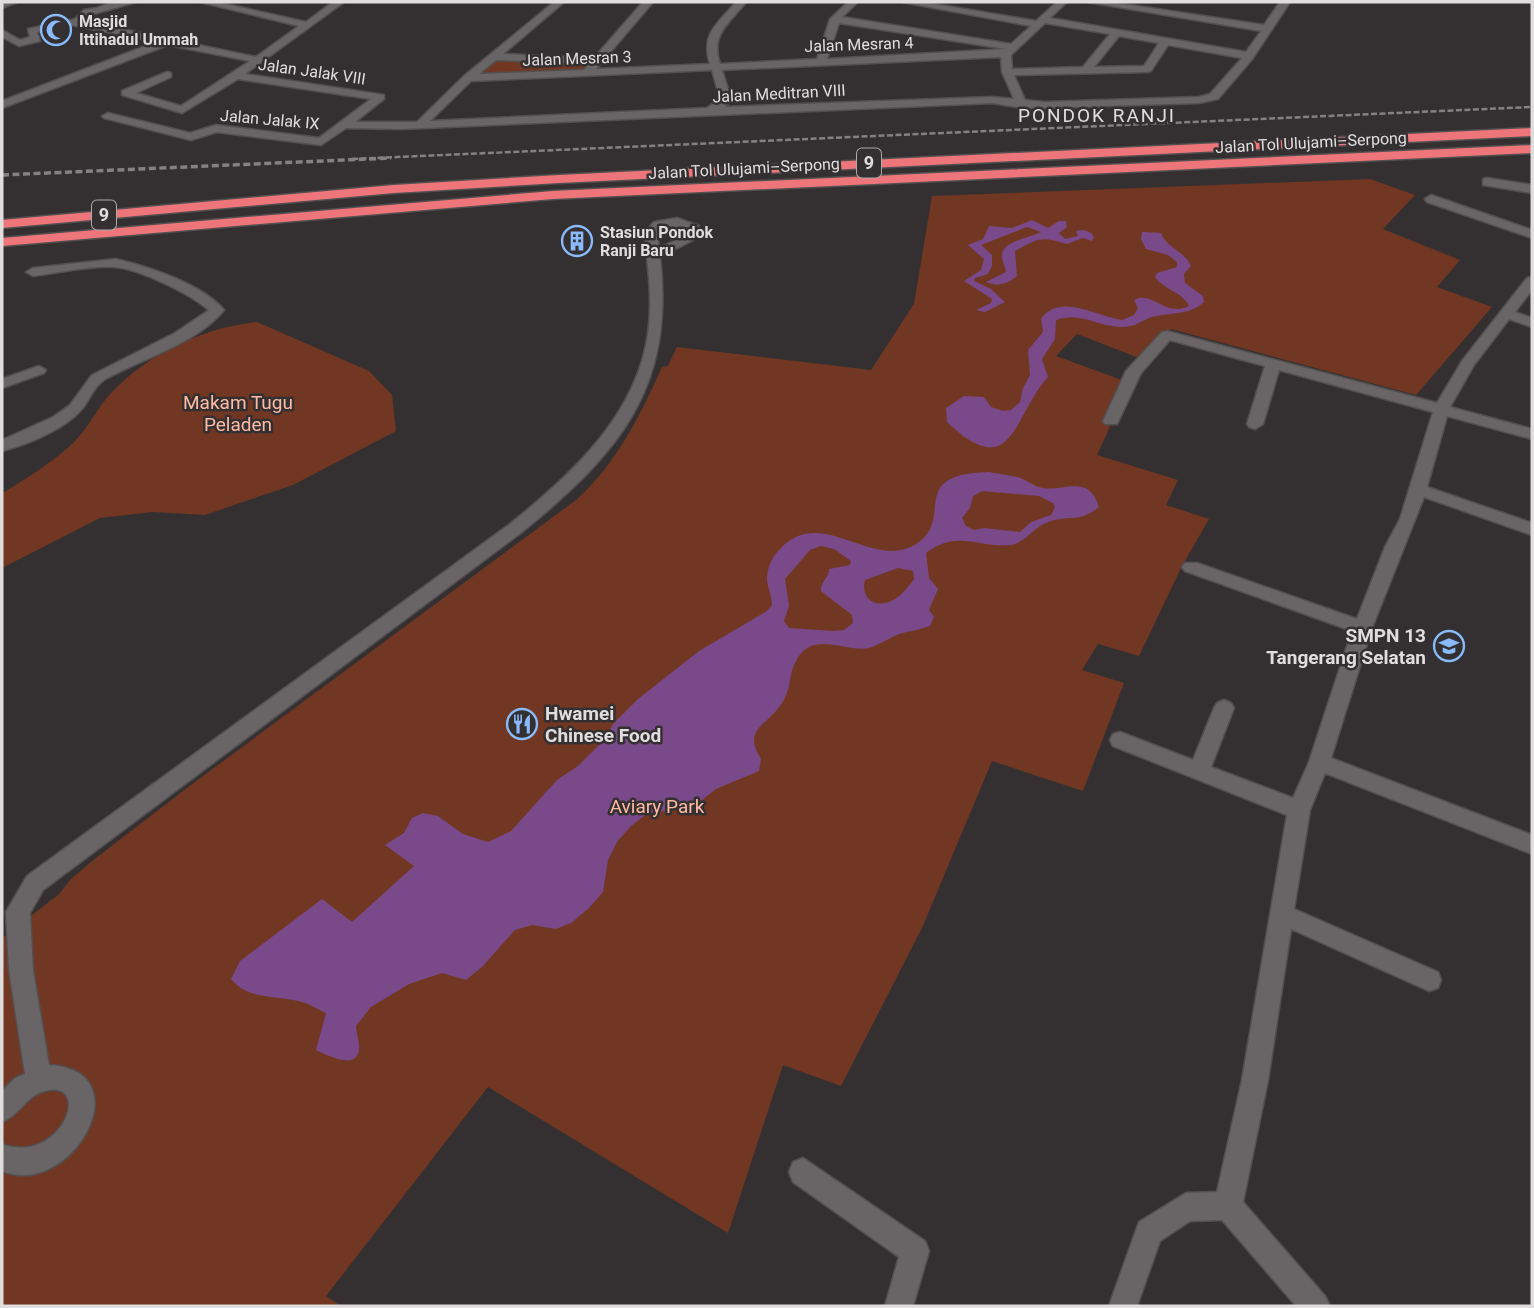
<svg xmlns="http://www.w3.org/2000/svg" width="1534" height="1308" font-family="Roboto,sans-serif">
<rect width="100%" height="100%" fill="#343031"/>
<!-- green -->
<path fill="#713723" d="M495,58L592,63L584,71L472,76Z
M1370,179L1415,195L1383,229L1460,260L1437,287L1492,307L1416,395L1171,329L1144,360L1077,334L1056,356L1130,383L1097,455L1178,480L1166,505L1209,519L1182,566L1139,656L1098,644L1082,670L1124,683L1083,791L992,761L922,928L841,1086L783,1065L728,1233L488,1087L326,1296L341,1306H2V938L58,895L71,879L92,861L191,785L576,500C617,463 640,416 662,367L668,366L677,347L871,370L914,304L932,196Z
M257,322L369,371L392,395L396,431L293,485L205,515L153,512L100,518L2,568V493C21,483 61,456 76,440C89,426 98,407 111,393C150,353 202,328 257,322Z"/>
<!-- water -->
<path fill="#7a4989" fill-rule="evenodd" d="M1032,220L1048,228L1059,221H1066L1067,227L1059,233L1065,239L1078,236L1076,231C1082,229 1092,231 1094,237L1092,241L1083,238L1067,244C1039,236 1040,238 1015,251L1017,276C1008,284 997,287 986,282L1006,272C1006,267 1001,260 1002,255C1002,241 1033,237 1041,232L1027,227L981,245L992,255V266L988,274L975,278L974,281L991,289L1005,302L985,312L976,310L991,303L992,299L964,281L981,270L984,259L968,245L983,239L989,226L1012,228Z
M1142,232L1161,233C1166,248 1185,251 1191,266L1184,274L1185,283L1203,296L1204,302C1188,316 1171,312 1152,317C1141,321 1133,328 1121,327C1097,326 1080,311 1056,320L1055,339L1042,359L1048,377C1013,415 1013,485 947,422L946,408L964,396L984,397L991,407L1003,411L1011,410L1020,402L1023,388L1030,375L1028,350L1043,332L1041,319C1060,292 1097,317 1122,320L1134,315L1138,308L1134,300C1153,290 1165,318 1189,306C1183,292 1164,290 1155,277L1157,273L1177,267V262L1168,255L1146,249L1141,239Z
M989,472C999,474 1008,475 1017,477C1026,479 1034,487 1043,488C1063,492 1089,473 1099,507C1077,524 1071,514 1048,522C1034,527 1025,543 1011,545C977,548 958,529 926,553L929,578L938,589L929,610L934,617L930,626C919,630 909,631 899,634C889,638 879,645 869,648C846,653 812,629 796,661C788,676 792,690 780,706C764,728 743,729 761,759L759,771L716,789L692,808L648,813L631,826L617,842L608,860L603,892L588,909L571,923L556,929L532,925L515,930L482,967L466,980L442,973L409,984L371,1007L356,1026C356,1033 360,1042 359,1049C358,1071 326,1055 316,1050L326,1013C319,1010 312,1005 305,1003C279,994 250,1002 231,979L240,961L322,899L352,922L414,866L385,845L404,833L412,818L423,813L438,816L463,834L488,842L511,831L557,780L578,766L606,738L613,724L638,699L699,651L767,611L772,605C772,595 767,587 767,579C767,568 772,557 779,550C821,503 872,572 916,544C956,519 905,474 989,472ZM982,491L1039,496L1053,503L1055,507L1051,515L1031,522L1020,532L984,528L974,530L966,526L962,518L970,508L973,496ZM821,546L834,549L851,561L850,565L829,569C829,578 820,582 821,591L852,615L853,623L844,630L833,631L789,628L784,621L789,606L785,579L810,550ZM898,568L913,571L914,579C909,586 903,594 895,599C877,610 860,600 865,580Z"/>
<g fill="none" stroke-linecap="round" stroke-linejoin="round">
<!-- minor casing -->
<g stroke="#534f50" stroke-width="3">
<path id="minor" d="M2,2H17L2,8Z
M112,2H136L90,15L84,21L256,57L299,26L200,2H217L306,22L333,2H344L245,74L384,95V99L355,122H417L464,76L554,2H564L503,54L594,58L643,2H653L596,69L710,64C700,34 718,23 736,2H746C729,24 710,34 720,64L817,59L830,19L848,2H858L842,17L1011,44L1031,26L902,2H923L1036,21L1057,2H1067L1050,18L1246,52L1261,31L1088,2H1110L1264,25L1280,2H1290L1253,58L1218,99L1199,103L1044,108H1022L992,103L402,129L346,128L321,145L217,132L191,140L104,118L102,116L108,113L190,133L216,125L319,138L371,99L238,79L182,113L122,95V91L167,72L171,73V77L136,93L181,106L250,61L168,45L2,108V101L156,42L72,25L37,32L40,41L19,46L2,37V30L20,40L30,37L28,29L75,19L84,10L97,8ZM839,23L1006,49L827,59ZM1045,23L1110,34L1083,67L1012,69L1011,55ZM1119,36L1159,43L1144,66L1094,67ZM1168,45L1242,58L1210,94L1199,97L1044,102L1025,100L1014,75L1147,72L1151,71ZM1001,57L1002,72L1014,99L992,97L725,107L731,99L722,70ZM496,60L589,64L584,70L479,74ZM712,70L720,99L707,108L430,121L471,81Z
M1487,178L1532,185V193L1483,185V179Z
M1431,195L1532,230V238L1427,202L1425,199Z
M116,259C149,267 202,284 224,310C198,343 141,359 104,380C93,387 90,400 82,409C65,429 27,445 2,451V440L53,417L70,405L92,375L175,333L209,310C190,294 140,269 115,267C91,265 58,273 33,276L26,272L33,268Z
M1532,277V290L1515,312L1532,318V327L1509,319L1474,365L1450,407L1532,429V439L1447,416L1427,487L1532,523V535L1424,497L1372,628L1331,758L1532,835V854L1325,773L1310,810L1294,909L1438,972L1441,980L1438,988L1429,991L1291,929L1268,1080L1243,1202L1325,1296L1330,1306H1296L1222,1220L1190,1221L1160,1241L1137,1306H1109L1139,1222L1186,1193L1217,1192L1242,1080L1287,815L1113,746L1110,740L1113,734L1120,732L1193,760L1214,708L1217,703L1224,700L1231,703L1234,708L1211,767L1293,798L1309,762L1352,631L1185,571L1182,567L1185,563H1197L1357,619L1385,547L1400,519L1433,412L1279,370L1263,424L1255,429L1249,427L1247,424L1265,366L1170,340L1141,373L1117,424H1105L1103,421L1126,371L1162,332L1167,331L1437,403L1462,361L1527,278Z
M39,366L46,370L44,373L2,388V379Z
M803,1158L925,1241L929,1251L913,1306H885L899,1257L793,1182L789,1172L793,1162Z"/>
</g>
<!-- tertiary casing -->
<g stroke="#534f50" stroke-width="3">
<path id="tertiary" d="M677,218L699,226V237L660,257C675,389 619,453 522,532L43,890L30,913L33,970L49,1065C144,1070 72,1200 2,1171V1144C61,1166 94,1079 45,1091C27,1095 19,1116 2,1122V1091L15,1078L25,1074L9,970L6,912L27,876L510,524C572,474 636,416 648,334C653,300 648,265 644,233L654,222ZM670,226L687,230V235L659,248L657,233Z"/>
</g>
<!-- motorway casing -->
<g stroke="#534f50" stroke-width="3">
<path id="motorway" d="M1532,128V136L559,183L394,193L2,228V220L394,185L559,175Z
M1532,145V153L553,199L2,246V238L553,191Z"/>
</g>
<!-- minor -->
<use href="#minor" fill="#696465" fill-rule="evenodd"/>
<!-- tertiary -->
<use href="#tertiary" fill="#696465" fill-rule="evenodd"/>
<!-- motorway -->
<use href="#motorway" fill="#ee757a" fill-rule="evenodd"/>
<!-- rail-far1 -->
<path stroke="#858182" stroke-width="2.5" stroke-dasharray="6 2.5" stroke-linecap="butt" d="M352,159L1532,107"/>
<!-- rail -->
<path stroke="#858182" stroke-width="3.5" stroke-dasharray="7 3.5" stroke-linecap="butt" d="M2,175L391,158"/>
</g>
<!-- icons -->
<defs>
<g id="mosque-ring" transform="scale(1.575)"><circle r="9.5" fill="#343031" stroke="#89bafc" stroke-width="1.5"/><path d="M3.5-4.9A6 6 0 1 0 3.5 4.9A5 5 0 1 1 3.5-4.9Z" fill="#89bafc"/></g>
<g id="building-ring" transform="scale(1.575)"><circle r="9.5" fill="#343031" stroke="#89bafc" stroke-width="1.5"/><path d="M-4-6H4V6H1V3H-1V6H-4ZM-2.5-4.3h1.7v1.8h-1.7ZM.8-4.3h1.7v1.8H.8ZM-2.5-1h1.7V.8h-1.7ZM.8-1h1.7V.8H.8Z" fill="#89bafc"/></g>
<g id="school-ring" transform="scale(1.575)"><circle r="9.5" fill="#343031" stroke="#89bafc" stroke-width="1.5"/><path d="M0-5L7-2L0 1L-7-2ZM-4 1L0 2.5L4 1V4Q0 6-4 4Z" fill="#89bafc"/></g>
<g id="restaurant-ring" transform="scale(1.575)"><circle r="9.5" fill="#343031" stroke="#89bafc" stroke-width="1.5"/><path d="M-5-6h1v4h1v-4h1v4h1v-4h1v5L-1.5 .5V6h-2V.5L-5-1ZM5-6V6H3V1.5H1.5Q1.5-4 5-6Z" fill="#89bafc"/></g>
</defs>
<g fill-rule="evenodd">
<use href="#mosque-ring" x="56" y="30"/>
<use href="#building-ring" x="577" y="241"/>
<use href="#school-ring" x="1449" y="646"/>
<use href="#restaurant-ring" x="522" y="724"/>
</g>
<g text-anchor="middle" stroke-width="5" stroke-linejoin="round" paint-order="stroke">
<!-- far-poi labels -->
<g font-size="16" font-weight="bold" fill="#e0ddde" stroke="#343031" text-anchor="start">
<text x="79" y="27">Masjid<tspan x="79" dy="18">Ittihadul Ummah</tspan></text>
<text x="600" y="238">Stasiun Pondok<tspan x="600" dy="18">Ranji Baru</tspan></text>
</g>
<!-- far-street labels -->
<g font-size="16" fill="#e0ddde" stroke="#343031">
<text transform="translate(859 44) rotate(-2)" y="6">Jalan Mesran 4</text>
<text transform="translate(577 58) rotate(-2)" y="6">Jalan Mesran 3</text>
<text transform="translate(312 71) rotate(8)" y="6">Jalan Jalak VIII</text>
<text transform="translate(779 93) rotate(-3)" y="6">Jalan Meditran VIII</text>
<text transform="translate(270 119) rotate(5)" y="6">Jalan Jalak IX</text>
<text transform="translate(1311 142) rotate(-3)" y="6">Jalan Tol Ulujami–Serpong</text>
<text transform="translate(744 168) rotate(-3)" y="6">Jalan Tol Ulujami–Serpong</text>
</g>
<!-- shield labels -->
<g fill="#343031" stroke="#aca9aa" stroke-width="2">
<rect x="857" y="148.5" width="24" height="29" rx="5"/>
<rect x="92" y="200.5" width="24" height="29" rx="5"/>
</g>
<g font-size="18" font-weight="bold" fill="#e0ddde">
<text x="869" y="169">9</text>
<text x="104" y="221">9</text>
</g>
<!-- far-quarter labels -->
<g font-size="19" letter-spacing="2" fill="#e0ddde" stroke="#343031">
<text x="1097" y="122">PONDOK RANJI</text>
</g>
<!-- park labels -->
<g font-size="19" fill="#febaa3" stroke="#343031">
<text x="238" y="409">Makam Tugu<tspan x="238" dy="22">Peladen</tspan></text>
<text x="657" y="813">Aviary Park</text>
</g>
<!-- poi labels -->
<g font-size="19" font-weight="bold" fill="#e0ddde" stroke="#343031" text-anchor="end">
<text x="1426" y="642">SMPN 13<tspan x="1426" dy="22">Tangerang Selatan</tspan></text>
<text x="545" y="720" text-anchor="start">Hwamei<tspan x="545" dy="22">Chinese Food</tspan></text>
</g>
</g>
<!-- border -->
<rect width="1534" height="1308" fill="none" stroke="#e0ddde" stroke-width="7"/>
</svg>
